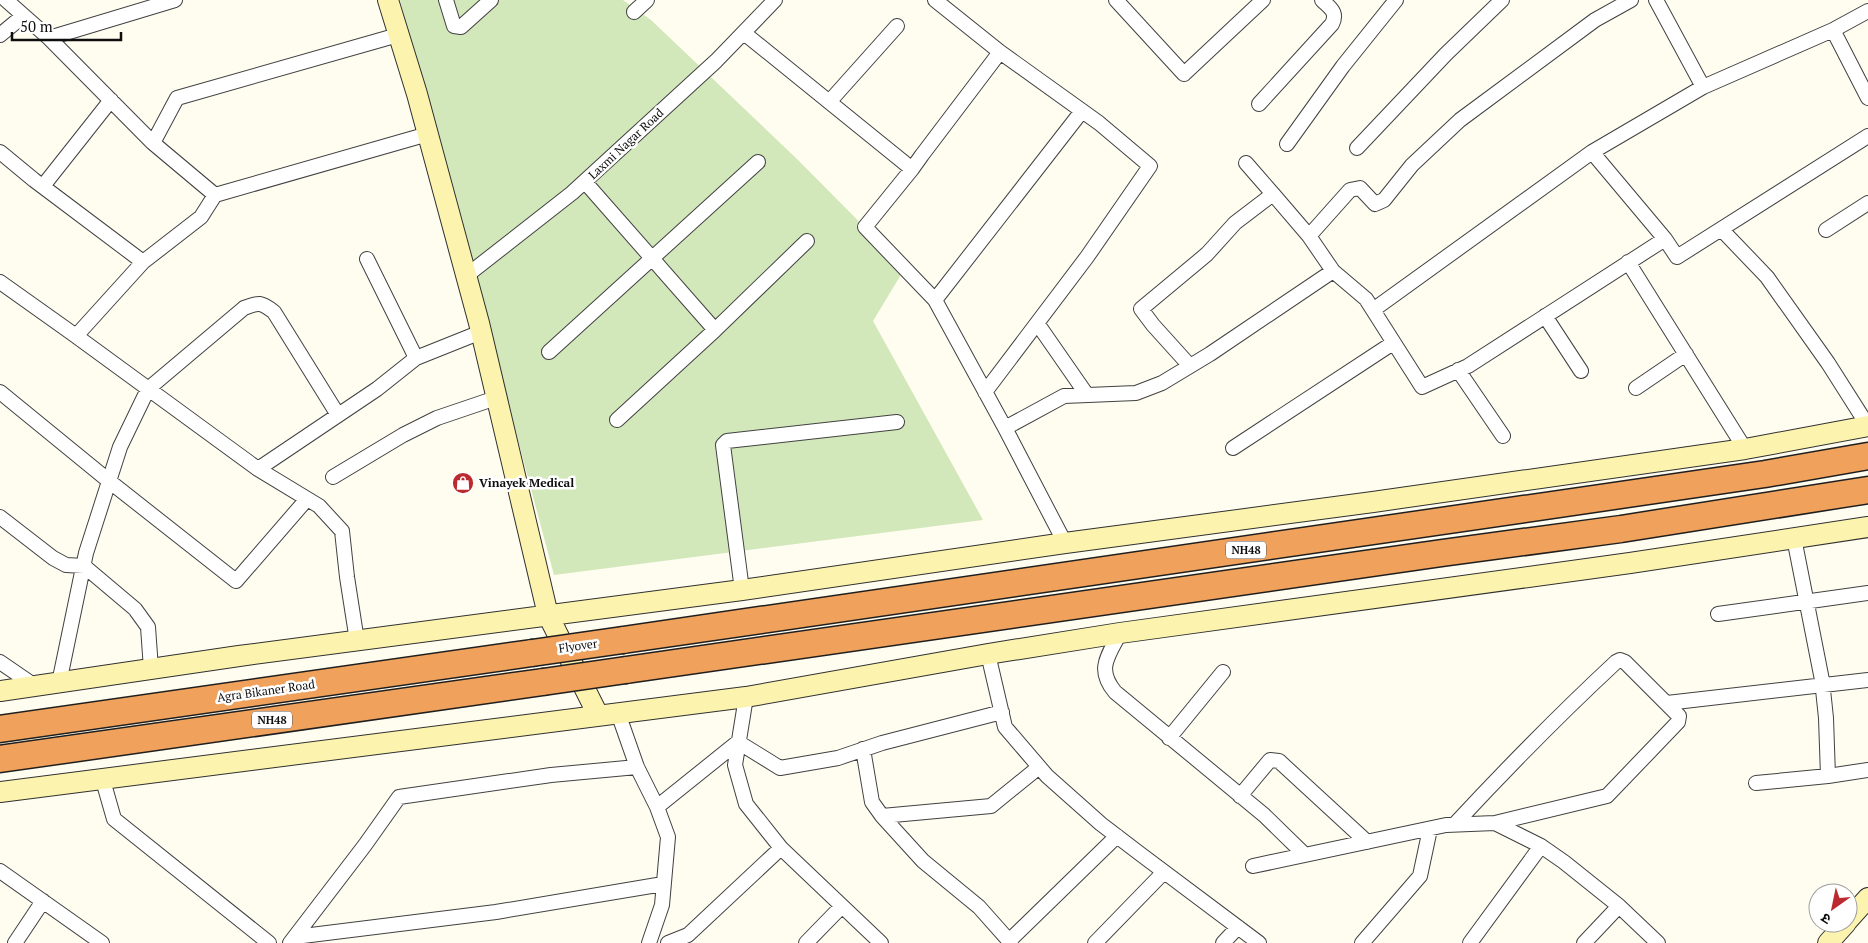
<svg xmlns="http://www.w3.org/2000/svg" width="1868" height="943" font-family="'PT Serif','Noto Sans Devanagari',serif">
<rect width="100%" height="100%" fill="#fffcf0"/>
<!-- green -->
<path fill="#d2e8bb" d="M400,0H623L651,20L798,160L905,268L873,321L983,520L554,575Z"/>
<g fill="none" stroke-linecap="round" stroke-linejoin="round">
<!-- street casing -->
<g stroke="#414141" stroke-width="16">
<path id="street" d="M446,0L454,26L461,27L491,0
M935,0L1000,52L922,155L912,169L865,227L935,300L1005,428L1065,543
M1116,0L1184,74L1263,0
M1656,0L1703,87
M634,12L647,0
M1833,30L1868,98
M744,33L912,169
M0,35L23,16
M49,38L175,0
M830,101L897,26
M1259,104L1332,24C1338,12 1330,8 1322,0
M153,143L177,98L398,35
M1287,144L1343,66L1396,0
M1357,148L1446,54L1502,0
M0,152L34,180L143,262L201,217L215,195L153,143L49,38L6,0
M1592,152L1665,239L1677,257L1868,136
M1246,163L1273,194
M585,182L715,330
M43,186L111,100
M215,195L428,134
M1721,229L1767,277L1828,363L1868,426
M1826,230L1868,203
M1309,236L1350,190L1360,188L1375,204L1384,200L1412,165L1460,120L1595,20L1631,0
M367,259L416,358
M1628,262L1745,449
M466,276L572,193L716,61L775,0
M0,282L76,336L143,262
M935,300L1082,111
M1373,310L1592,152L1703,87L1833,30L1868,11
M1545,316L1581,371
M1037,323L1087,395
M76,336L258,469L319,506L342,531L347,577L357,641
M549,352L758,162
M1190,366L1153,325L1141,309L1207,254L1235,223L1273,194L1309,236L1333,271L1366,299L1422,387L1468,366L1665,239
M1458,370L1503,436
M1636,388L1686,354
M0,392L109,481L236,581L307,499
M985,392L1087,257L1150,166L1099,123L1000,52
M617,420L715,330L807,241
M1005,428L1064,396L1136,393L1162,383L1210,354L1333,271
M1233,448L1393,343
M258,469L377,389L416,358L481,332
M333,477L403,435L437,418L496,398
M0,517L53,558L66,565L84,566L135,609L148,627L151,669
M1794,538L1822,680L1826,718L1828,776L1868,770
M742,590L723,445L727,441L897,422
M1718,614L1868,593
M1120,633C1108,656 1096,669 1115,692L1264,815L1304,854
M988,654L1005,727L1047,776L1101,824L1139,853L1259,943
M0,662L35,686
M59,683L86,553L120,447L148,389L244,308C259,302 261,302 274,312L338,415
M746,697L735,765L746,804L781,848L881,943
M1667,703L1868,680
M618,713L637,767L657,807L668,837L662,905L649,943
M1169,738L1223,672
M863,749L872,802L882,816L991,806L1039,767
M102,777L114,819L269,943
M1756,783L1828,776
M1240,796L1270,760L1279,761L1367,842
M657,807L738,742L780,768L838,758L882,743L1002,712
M882,816L923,861L979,907L1011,943
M1455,824C1507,768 1560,714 1616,662L1620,660L1625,662L1679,716L1678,722L1607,796L1495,823
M1253,866L1446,825L1495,823L1541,846L1564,862L1619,906L1658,943
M0,871L102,943
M295,937L496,912L663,884
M1009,941L1117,836
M15,943L43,901
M290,943L365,845L399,797L551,775L637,767
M668,943L688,935L781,848
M806,943L842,906
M1095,943L1164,872
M1223,943L1238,927
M1362,943L1420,876L1430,829
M1470,943L1541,846
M1584,943L1619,906"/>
</g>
<!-- secondary casing -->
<g stroke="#303030" stroke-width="22">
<path id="secondary" d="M388,0L417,94L479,323L548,615L598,715
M0,691L239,656L742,590L1065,543L1373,502L1745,449L1868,426
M0,792L746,697L988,654L1120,633L1630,563L1868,527
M1848,920L1868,898
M1828,943L1846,923"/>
</g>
<!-- highway casing -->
<g stroke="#1f1f1f" stroke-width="29">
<path id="highway" d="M623,640L1765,474L1868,456
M626,670L1442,553L1621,529L1868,490
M0,729L532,653
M0,759L543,682"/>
</g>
<!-- street -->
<use href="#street" stroke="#fff" stroke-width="14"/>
<!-- secondary -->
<use href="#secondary" stroke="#fcf4ae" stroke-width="20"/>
<!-- highway -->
<use href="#highway" stroke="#f0a25d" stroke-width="26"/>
<!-- highway-bridge casing -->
<g stroke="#1f1f1f" stroke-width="29" stroke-linecap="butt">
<path id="highway-bridge" d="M532,653L623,640
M543,682L626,670"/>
</g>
<!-- highway-bridge -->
<use href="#highway-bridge" stroke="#f0a25d" stroke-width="26"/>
</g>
<!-- icons -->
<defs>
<g id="shop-disc" transform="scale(1.125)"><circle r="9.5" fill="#bb2a30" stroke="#fff"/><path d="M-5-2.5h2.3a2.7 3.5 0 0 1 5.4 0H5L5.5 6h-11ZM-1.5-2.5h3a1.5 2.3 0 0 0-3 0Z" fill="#fff"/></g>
</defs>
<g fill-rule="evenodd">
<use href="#shop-disc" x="463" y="483"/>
</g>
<g text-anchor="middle" stroke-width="5" stroke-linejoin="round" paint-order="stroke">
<!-- shield labels -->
<g fill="#fff" stroke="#565656" stroke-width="1">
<rect x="1226" y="541.5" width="40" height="17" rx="4"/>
<rect x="252" y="711.5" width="40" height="17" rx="4"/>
</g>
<g font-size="11" font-weight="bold" fill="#0e0e0e">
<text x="1246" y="554">NH48</text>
<text x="272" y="724">NH48</text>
</g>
<!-- street labels -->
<g font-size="12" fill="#0e0e0e" stroke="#fff">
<text transform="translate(626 144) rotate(-43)" y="4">Laxmi Nagar Road</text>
<text transform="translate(578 646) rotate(-8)" y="4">Flyover</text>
<text transform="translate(266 691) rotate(-8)" y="4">Agra Bikaner Road</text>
</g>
<!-- poi labels -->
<g font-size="12" font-weight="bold" fill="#0e0e0e" stroke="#fff" text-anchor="start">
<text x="479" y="487">Vinayek Medical</text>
</g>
</g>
<!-- north arrow -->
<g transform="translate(1833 908) rotate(213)"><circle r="24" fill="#ffffff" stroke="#9f9f9f"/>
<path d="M0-4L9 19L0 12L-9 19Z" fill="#bb2a30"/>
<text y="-8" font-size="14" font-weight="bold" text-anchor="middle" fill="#0e0e0e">उ</text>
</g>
<!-- scale -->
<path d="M12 32v8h109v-8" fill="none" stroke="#0e0e0e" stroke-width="2.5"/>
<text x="20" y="32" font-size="15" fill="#0e0e0e" stroke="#ffffff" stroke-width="4" paint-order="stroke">50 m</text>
</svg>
